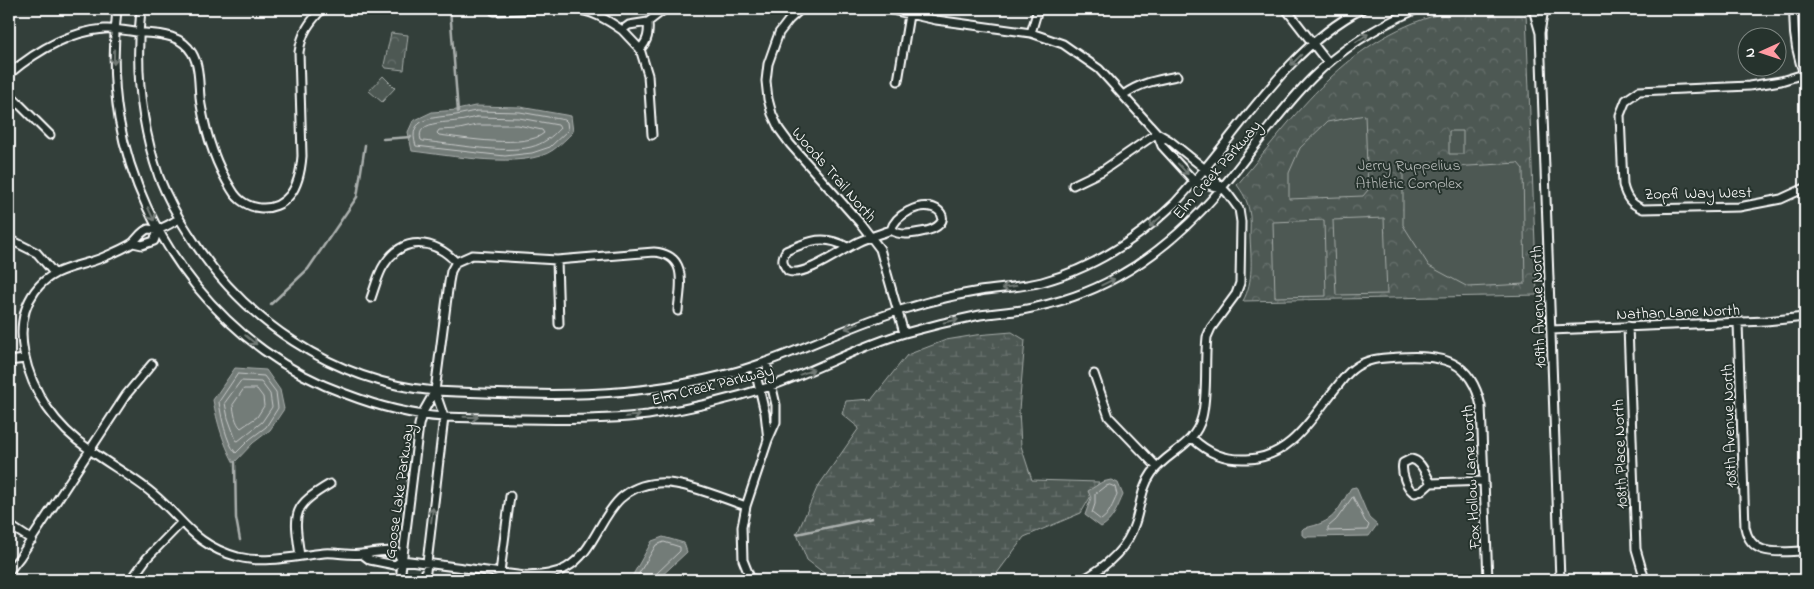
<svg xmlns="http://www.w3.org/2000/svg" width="1814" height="589" font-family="'Indie Flower',sans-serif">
<defs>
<pattern id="wetland-marsh" width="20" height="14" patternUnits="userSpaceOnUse" patternTransform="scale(1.25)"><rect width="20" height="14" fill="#4d5853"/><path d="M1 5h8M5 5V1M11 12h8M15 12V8" fill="none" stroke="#68716d"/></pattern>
<pattern id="park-crowns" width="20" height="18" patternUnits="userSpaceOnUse" patternTransform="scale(1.25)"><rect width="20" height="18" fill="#4d5853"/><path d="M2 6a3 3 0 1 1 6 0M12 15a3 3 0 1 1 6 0" fill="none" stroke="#68716d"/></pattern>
</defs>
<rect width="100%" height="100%" fill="#333f3a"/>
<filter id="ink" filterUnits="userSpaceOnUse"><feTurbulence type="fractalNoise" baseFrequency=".02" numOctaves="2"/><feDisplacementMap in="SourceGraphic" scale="10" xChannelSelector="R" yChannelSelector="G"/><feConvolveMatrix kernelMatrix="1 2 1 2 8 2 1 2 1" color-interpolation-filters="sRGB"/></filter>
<g filter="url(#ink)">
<!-- wetland -->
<path fill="url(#wetland-marsh)" stroke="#a6aca9" d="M1012,332L1025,340L1019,410L1021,446L1032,480L1099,482L1081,513L1024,537L992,580H833L807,560L797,534L817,488L859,428L842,414L846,401L872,399L907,355L946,340L976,335Z"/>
<!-- park -->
<path fill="url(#park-crowns)" stroke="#a6aca9" d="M1462,9H1523L1526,13L1537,295L1243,301C1254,281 1251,258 1250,237C1250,228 1251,218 1249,210C1247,200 1243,193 1237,185C1303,106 1353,29 1462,9Z
M391,33L408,35L404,70L386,68L384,65Z"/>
<!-- pitch -->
<path fill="#4d5853" stroke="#a6aca9" d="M383,76L395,88L382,102L369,91Z
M1365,115L1368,190L1363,196L1289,199V173L1300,148L1327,122Z
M1449,131H1463V154H1449Z
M1518,163L1523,169L1525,284L1468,287L1429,266L1403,225V170Z
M1384,218L1387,294L1336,295L1333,220Z
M1324,220L1326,296L1275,297L1273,222Z"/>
<!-- water -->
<path fill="#737b78" stroke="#abb0ae" d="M475,106L520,107L571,116L573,132C567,138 560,145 553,150C525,170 447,155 412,151L408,132L413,121L432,112L457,110Z
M235,368L266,370L280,390L284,409L270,430L253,443L234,463C223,443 217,422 213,400Z
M1111,480L1118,483L1123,495C1118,506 1113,521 1101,527L1085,515L1091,498L1088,491L1102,482Z
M1356,487L1369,518L1377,525L1369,536L1306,537L1302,535V530L1304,528C1335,522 1336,513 1351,488Z
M663,537L684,543L687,552L657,580H630L652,541Z"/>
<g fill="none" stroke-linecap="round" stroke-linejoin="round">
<!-- shore -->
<path stroke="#c7cac9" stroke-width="1" d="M476,111L520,112L565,120L567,122L568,130L550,147L532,153L505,156L416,146C406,116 436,118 456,115C463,114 469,112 476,111Z
M477,117L519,118L558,125L560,128C552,137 543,144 531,147C503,154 453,144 423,141L421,140C415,121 446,123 457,121C464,121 470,118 477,117Z
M477,125H518L542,130L544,133C526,149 463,138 439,135L437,133L439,130L459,129Z
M238,374L264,376L276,392L278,408L266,427L250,439L236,453C226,443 221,415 219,402Z
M241,381L261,382L270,394L272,407L262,422L238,441L236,440L228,418L225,403Z
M244,389H257L263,397L264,406L257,417L241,428C235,423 234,412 233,405Z
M1110,485L1115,487L1117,495C1113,504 1109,515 1101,520L1092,513L1095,504V494L1104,487Z
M1353,497L1365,521L1369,525L1367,530L1328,531V527L1336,520Z
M635,580L656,545L664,542L680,547V551L655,575L653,580"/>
<!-- stream -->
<path stroke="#abb0ae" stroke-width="2.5" d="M450,9L458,112
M383,139L411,137
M271,304L308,269L357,197L365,145
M235,462L236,518L240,540
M797,534L872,518"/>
<!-- minor casing -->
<g stroke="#fff" stroke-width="11">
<path id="minor" d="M117,9C113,45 113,82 119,119C141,241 228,352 346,394C377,406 411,415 444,417C470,418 495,418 521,419C563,420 605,420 648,415C689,409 732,399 771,386C817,370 859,346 905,333C930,326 955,320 980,315C994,313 1008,312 1022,310C1054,304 1089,293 1117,277C1157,255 1191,224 1220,190C1251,153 1278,112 1312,78C1342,48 1378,26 1417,9
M141,9C135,66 140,122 159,177C167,197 177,216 189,234C242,320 333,382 435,391C539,396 637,400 738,371C798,354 852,323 911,307C934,300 956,295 980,291C1000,288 1022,287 1042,282C1094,268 1137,240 1175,203C1234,141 1284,49 1362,9
M572,9C591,10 606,19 622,30
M801,9L789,20L779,33L768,64L766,81L768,99L772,114L779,129L790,144L860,223L880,249L904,333
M887,9L936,20L1031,33L1063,44L1099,69L1157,133L1169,140L1205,169L1228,194L1239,209L1241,222L1240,283L1236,294L1211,328L1207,337C1204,363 1208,392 1202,417C1194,447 1168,451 1152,473C1141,488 1141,505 1135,523C1127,549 1106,567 1082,580
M1286,9L1328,63
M1533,9L1540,33
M1544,9L1540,33L1560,580
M1794,9C1793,32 1796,55 1805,76
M494,11L552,9
M648,22C649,33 648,41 640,49L622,30L629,25Z
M648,22L665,9
M1031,33L1038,9
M640,49L648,75L652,135
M9,74C35,52 69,32 104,29C117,28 132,32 145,33C163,34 182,36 192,53C201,68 198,88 201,105C206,134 216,165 232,190C244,211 274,215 290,195C298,185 301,169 302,156L299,52C302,32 309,23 322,9
M1804,74L1781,81L1749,86L1639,91L1626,100L1620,115L1623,185C1626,198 1631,204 1643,209L1739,207L1781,199L1805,188
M898,81L910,9
M9,94L50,135
M1123,95C1140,83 1156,80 1177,76
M1157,133L1162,146L1195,182L1221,188
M1073,185L1102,171L1157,133
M179,219C173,222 166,227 159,229C156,231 151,229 148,229C140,232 137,240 131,244C123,249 113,253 104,257C78,268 53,266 35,291C22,309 20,332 24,353C32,393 56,427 90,450C110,465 133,477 152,493C185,520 192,544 238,557C266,564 296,556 324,553C337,552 350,556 362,554C375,552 382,551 396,551L402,560
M9,239L37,253L54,273
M133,243L142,245L154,241L158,230
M847,247C824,234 809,241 786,251C781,259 782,264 788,271C804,278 843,249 858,242C869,237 880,234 891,230C894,220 901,215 909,211C939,195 960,226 921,232C911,234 900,236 891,230
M557,260L559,324
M371,298C375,287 378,274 384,265C403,235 434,239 456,262
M1738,323L1745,527C1751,559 1781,551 1805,551
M1628,326L1636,549L1645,580
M1551,330L1766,321L1805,317
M9,361L25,359
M754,366L765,413L768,440
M1094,374L1109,417L1157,467
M1192,438C1208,453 1224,460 1247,459C1290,458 1311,419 1335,389C1341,382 1346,374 1353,369C1367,358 1383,358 1400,357C1442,355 1471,359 1481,406L1488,580
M1431,483C1425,474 1422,461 1411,459L1403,463C1401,472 1406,489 1415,493L1422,491L1431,483L1484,481
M9,525L32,540
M362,554L370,560L395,565L402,560
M300,556C294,513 291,507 330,484
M402,560L525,576C539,575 553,575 566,568C605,546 600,487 658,483C683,481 722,498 746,506
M9,571L20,557L126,395L152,364
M131,580L147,558L181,523
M400,580L419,425L422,414L435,391L449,282L451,271L456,262L472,255L557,260L654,252C689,255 680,286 678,311
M425,580L444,417L435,391
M499,580L510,496
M751,580L743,560L742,527L746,506L768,440L776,422V405L766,362"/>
</g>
<!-- minor -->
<use href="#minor" stroke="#26332d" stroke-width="7"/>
</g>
<!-- one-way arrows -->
<defs><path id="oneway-shaft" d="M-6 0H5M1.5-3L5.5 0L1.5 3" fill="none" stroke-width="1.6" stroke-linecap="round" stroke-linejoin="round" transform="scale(1.25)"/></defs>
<g stroke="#727a76">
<use href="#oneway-shaft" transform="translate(1362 38) rotate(-34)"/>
<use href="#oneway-shaft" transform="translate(114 57) rotate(91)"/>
<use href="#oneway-shaft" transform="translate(1296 60) rotate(135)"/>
<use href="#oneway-shaft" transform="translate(1183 169) rotate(47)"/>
<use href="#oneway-shaft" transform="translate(151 214) rotate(65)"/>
<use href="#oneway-shaft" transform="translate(1155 222) rotate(139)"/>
<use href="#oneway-shaft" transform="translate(1108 282) rotate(-26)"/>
<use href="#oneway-shaft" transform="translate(1009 287) rotate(171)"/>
<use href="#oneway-shaft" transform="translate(951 321) rotate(-12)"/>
<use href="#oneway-shaft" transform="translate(852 326) rotate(159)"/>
<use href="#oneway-shaft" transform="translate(251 340) rotate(39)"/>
<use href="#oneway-shaft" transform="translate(807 372) rotate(-21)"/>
<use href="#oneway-shaft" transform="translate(633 416) rotate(-6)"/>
<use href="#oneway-shaft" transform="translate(471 417) rotate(2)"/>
<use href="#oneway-shaft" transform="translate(432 515) rotate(-83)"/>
</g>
</g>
<g text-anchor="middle" stroke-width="4" stroke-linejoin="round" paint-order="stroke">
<!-- park labels -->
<g font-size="16" fill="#b8bcba" stroke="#26332d">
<text x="1409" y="170">Jerry Ruppelius<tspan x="1409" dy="18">Athletic Complex</tspan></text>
</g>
<!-- street labels -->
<g font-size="16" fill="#fff" stroke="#26332d">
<text transform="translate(1216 169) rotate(-49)" y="6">Elm Creek Parkway</text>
<text transform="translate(835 174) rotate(49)" y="6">Woods Trail North</text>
<text transform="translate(1698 192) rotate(-1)" y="6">Zopfi Way West</text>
<text transform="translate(1537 307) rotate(-92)" y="6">109th Avenue North</text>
<text transform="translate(1678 311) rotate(-2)" y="6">Nathan Lane North</text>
<text transform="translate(712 384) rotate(-14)" y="6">Elm Creek Parkway</text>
<text transform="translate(1728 426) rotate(-92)" y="6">108th Avenue North</text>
<text transform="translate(1619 454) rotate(-92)" y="6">108th Place North</text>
<text transform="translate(1470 477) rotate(-93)" y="6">Fox Hollow Lane North</text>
<text transform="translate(398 491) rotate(-82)" y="6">Goose Lake Parkway</text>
</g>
</g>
<!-- margin -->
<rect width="1814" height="589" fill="none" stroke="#26332d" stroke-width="30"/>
<rect x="15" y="15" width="1784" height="559" fill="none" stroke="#fff" stroke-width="2" filter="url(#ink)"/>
<!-- north arrow -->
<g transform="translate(1762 52) rotate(267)"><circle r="24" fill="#26332d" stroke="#7d8581"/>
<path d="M0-4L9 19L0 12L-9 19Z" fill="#ff9aa2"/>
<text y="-8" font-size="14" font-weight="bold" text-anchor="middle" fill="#ffffff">N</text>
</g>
</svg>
